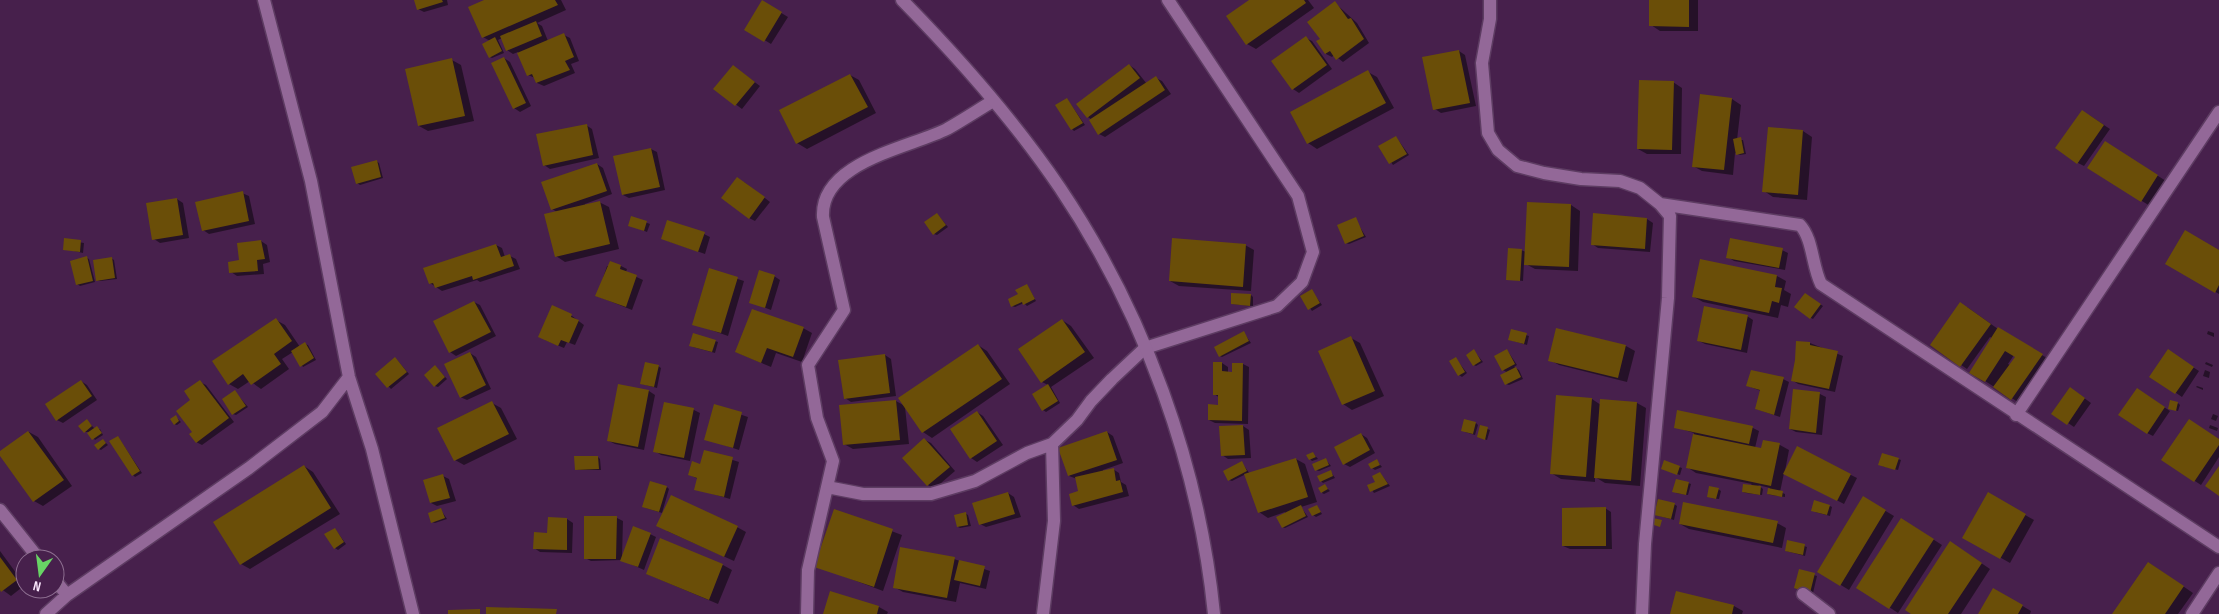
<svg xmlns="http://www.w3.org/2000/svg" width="2219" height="614" font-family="'Sofia Sans Condensed',sans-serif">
<rect width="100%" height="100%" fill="#47204c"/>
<!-- shadow -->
<path fill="#0007" fill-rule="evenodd" d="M415,0H447L448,5L424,12L418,9Z
M487,0H561L566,10L537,23L542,26L548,41L564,35L570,38L579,61L571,64L575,73L544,86L537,83L535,78L528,75L518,52L513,54L507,50L502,38L498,40L504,53L492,58L490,57V41L483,37Z
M1251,0H1308L1314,8L1256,49L1247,44Z
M1651,0H1698V31H1660L1651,25Z
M763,2L788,17L771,44L746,29Z
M1335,3L1357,23L1369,43L1343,62L1334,55L1332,57L1326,54L1318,42L1322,39Z
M1306,38L1312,41L1332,69L1299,93L1293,89Z
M1459,51L1465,55L1476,106L1441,113L1435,109Z
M504,58L510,62L531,106L520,112L514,108Z
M452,60L461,65L474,121L428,131L419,126Z
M1129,65L1135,69L1147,84L1156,78L1162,81L1171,94L1105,137L1099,134L1092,120L1088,117Z
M733,66L760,86L742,109L715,89Z
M1368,72L1377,77L1394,108L1317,149L1308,143L1292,113Z
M850,75L859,80L876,113L807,149L797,143L781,111Z
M1673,82L1682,88L1681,154H1647L1638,149Z
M1067,99L1085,125L1074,131L1072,129Z
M1732,99L1741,105L1737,140H1743L1746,154L1740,155L1735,153L1733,175L1702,171L1693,166Z
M2089,115L2110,129L2084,166L2078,163Z
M586,125L592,129L599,158L550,169L544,165Z
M1769,128L1803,131L1812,137L1807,200L1773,197L1764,191Z
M1396,137L1409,155L1393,165L1380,147Z
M2114,148L2166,181L2150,206L2089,168Z
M651,149L657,152L665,190L629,198L623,195Z
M376,161L379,163L383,178L360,185L357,183Z
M597,164L603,168L612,194L585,204V206L599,202L609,207L619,249L565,262L556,256L557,212L552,209Z
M744,182L770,202L755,221L749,218Z
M242,193L249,196L255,224L209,234L203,230Z
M177,199L183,203L189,238L160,243L154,239Z
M1528,203L1571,205L1580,211L1578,271L1535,269L1524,263L1523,281L1507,279L1521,250L1526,252Z
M937,214L948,227L937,235L934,234Z
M1594,215L1647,219L1653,223L1650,252L1598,248L1592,244Z
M632,217L650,224L647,232L632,226Z
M1355,219L1366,237L1349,244L1346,243Z
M704,234L710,237L705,254L668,241Z
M66,240L84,243L83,253L65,249Z
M261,241L267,245L270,262L263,264L264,274L237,276L231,272Z
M496,245L502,248L505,257L510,256L516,259L520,269L480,282L477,280L442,291L430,283Z
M1245,245L1254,250L1251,291L1179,286L1170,281Z
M1782,250L1788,253L1785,270L1734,261L1728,257Z
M2219,251V294L2167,263Z
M87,258L89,259L95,282L80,286L77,284Z
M111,258L114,260L117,279L100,281L97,280Z
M607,266H621L627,269L626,272L643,280L632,310L597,296Z
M710,270L744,281L728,336L694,324Z
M774,276L780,280L771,310L751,302Z
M1777,276L1786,281L1784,290L1791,294L1788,307L1781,305L1778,318L1703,302L1694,297Z
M1027,285L1036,301L1027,306L1024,303L1015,307L1012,306Z
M1312,291L1322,305L1312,311L1302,297Z
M1251,295L1253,297V306L1232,304Z
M1808,296L1823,306L1813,319L1811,318Z
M474,302L480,305L496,336L456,356L450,352Z
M552,307L572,316L584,325L575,345L567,342L564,348L545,340Z
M1967,307L1998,329L2052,361L2021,404L1985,381L1992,338L1990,337L1967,369L1932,345ZM2014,355L2017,356L2010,365L2008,364Z
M1747,316L1753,320L1747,353L1705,344L1699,341Z
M276,320L285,325L300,347L305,344L308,345L316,360L303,367L293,352L282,359L289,369L261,389L250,381L238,389L229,384Z
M1062,320L1071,326L1094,358L1051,387L1060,403L1046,412L1043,410L1048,385L1042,382Z
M803,328L812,333L802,362L776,353L771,367L736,352Z
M1557,329L1626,346L1635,351L1627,382L1559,365L1550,360Z
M1512,331L1529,336L1527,345L1510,340Z
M2208,331L2214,333V337L2207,334Z
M1244,333L1251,343L1222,357L1220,356Z
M1351,338L1360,343L1384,396L1352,410L1343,404Z
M715,341L718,342L715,353L693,347Z
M1810,343L1843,356L1835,392L1798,384L1792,380Z
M978,345L987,351L1010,384L932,438L923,432L905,407L909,444L853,449L844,444L896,401L905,406Z
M1507,350L1517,365L1514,367L1519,370L1523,379L1509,385L1506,384L1508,373L1503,370Z
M1474,351L1483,362L1476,366L1474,365Z
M470,353L476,357L491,389L467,400L460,397Z
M885,355L891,359L896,396L851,402L845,398Z
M2174,355L2199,371L2182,397L2151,376Z
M1456,359L1467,373L1462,377L1459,375Z
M397,360L409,374L391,389L377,374Z
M2206,362L2213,365L2212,367L2205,364Z
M1222,363L1228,367V373H1234L1243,364L1249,367L1248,424L1215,423L1209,420L1219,406L1220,398L1214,394Z
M435,366L447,379L438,387L435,386Z
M658,366L661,368L657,388L642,384Z
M2205,370L2210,372L2209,378L2203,376Z
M1783,379L1789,382L1780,417L1756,409L1761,391L1748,386Z
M81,381L87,385L97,400L63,423L57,420Z
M200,382L206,385L234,422L202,445L196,442L191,401Z
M619,386L649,391L655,395L644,450L615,444L609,441Z
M2197,386L2203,388V390L2196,387Z
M1794,391L1820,394L1826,397L1822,435L1796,432L1790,429Z
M235,392L248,407L236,415L233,414Z
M2076,392L2091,403L2074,427L2068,423Z
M2143,393L2170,411L2153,436L2147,433Z
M1592,399L1601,405L1602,400L1637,403L1646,408L1640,486L1605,483L1595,477V482L1561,479L1551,473Z
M492,403L501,408L517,439L464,465L455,460Z
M665,403L694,410L700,413L690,461L661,455L655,451Z
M2178,403L2180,405L2178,411L2172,409Z
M715,406L748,417L739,450L706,439Z
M977,412L983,416L1003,445L977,462L971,458Z
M1678,412L1753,428L1759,431L1755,448L1762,449L1764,441L1780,445L1789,450L1785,471L1797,448L1857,478L1844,504L1784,473L1780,492L1785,494V497L1771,495L1768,494L1770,488L1758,485L1763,489L1762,495L1746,493L1743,492L1752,484L1696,473L1687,467L1694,433L1675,427Z
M2213,414L2218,416L2216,421L2211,419Z
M176,417L181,422L177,425L174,424Z
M87,421L95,429H100L103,435L95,440L89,432H85Z
M1476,423L1478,425L1475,435L1465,432Z
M2210,425L2218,428L2217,431L2209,428Z
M1243,426L1249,430L1251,458L1228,459L1222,455Z
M1481,426L1490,430L1487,440L1481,438Z
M29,432L38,437L72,486L43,506L34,501L0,454Z
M1107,432L1113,436L1123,463L1103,470V472L1113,469L1119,473L1121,482L1126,485L1129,496L1079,509L1073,505L1080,492L1077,479L1069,476Z
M1361,434L1367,438L1375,453L1350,467L1344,464Z
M118,437L142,473L135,477L133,475Z
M103,440L108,445L101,450L99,449Z
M925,440L931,443L955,471L934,489L928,485L904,458Z
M2219,440V457L2201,485L2163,460Z
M705,451L739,462L730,499L696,489L698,479L690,475L701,465Z
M1313,453L1318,459L1312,461L1310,459Z
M598,457L600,459L601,470H576Z
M1296,459L1305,464L1317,502L1301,507L1308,517L1285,528L1282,527L1285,512L1268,518L1259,512L1246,474L1232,481L1229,480L1242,463L1250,474Z
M1898,459L1901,460L1898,470L1882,466Z
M1326,460L1331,466L1319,471L1316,470Z
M1377,461L1382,467L1375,470L1372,468Z
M1665,462L1682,468L1680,475L1665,470Z
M304,466L313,472L340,514L250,569L241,564L215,522Z
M1331,472L1335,478L1323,483L1321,481Z
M1380,473L1390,486L1374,493L1369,486L1377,482Z
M443,476L449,479L456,501L437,506L431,503Z
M1688,483L1691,484L1688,495L1676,493Z
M1325,486L1330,491L1324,494L1322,493Z
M667,487L669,489L662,513L646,508Z
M1718,489L1721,491L1719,499L1711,498Z
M1008,493L1014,497L1021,517L986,527L980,524Z
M1988,494L2034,520L2010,563L1964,537Z
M1864,498L1894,516L1849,590L1818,571Z
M1674,504L1677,506L1674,520L1656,515Z
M1317,506L1322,514L1316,517L1313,515Z
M1830,506L1832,507L1830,516L1815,512Z
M1605,508L1611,512L1612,549H1570L1563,546Z
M441,510L447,519L435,523L432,522Z
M835,510L902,535L883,591L816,566Z
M965,513L968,515L971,526L960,528L958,527Z
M617,518L623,521L622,557L650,534L656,537L644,570L622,560L591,561L585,558Z
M567,519L573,523L572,553L540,552L534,548Z
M1777,523L1786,528L1782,548L1689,529L1680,524Z
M1911,525L1942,545L1898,613L1889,607Z
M737,527L746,532L734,561L667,531Z
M335,529L346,544L338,550L335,548Z
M1804,546L1807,547L1805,556L1786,551Z
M1959,548L1990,569L1961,614H1914Z
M0,551L25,585L11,596L0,588Z
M954,559L990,571L986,589L960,583L956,602L903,592L894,587Z
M2149,563L2193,593L2178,614H2114Z
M723,565L732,570L718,604L647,574Z
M1800,571L1817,576L1813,593L1798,589Z
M1994,589L2031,611L2030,614H1979Z
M1734,606L1743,611L1742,614H1672Z
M879,607L888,612L887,614H824Z"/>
<!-- building -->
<path fill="#6a4e08" d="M414,0H442L443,2L417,10Z
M484,0H555L558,5L482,38L468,7Z
M762,0L782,12L764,42L744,30Z
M1249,0H1304L1306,3L1246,45L1226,16Z
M1649,0H1689V27L1649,26Z
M1335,1L1348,19L1351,18L1364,39L1336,60L1330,51L1325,54L1316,41L1320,39L1307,22Z
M536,21L542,36L506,51L500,36Z
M564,33L574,57L565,61L570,70L536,83L532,74L527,76L517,53Z
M1306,36L1327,65L1292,90L1271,61Z
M495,37L502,51L489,58L482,44Z
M1459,50L1470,103L1433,110L1422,57Z
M504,57L526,103L513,109L491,63Z
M452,58L465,116L418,126L405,69Z
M1129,64L1140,78L1087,118L1076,104Z
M733,65L755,82L735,106L713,89Z
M1368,70L1386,103L1307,144L1290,112Z
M850,74L868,107L796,144L779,110Z
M1156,76L1165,90L1098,135L1089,120Z
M1639,80L1674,81L1672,150L1637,149Z
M1700,94L1732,98L1724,170L1692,167Z
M1067,98L1083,123L1071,130L1055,105Z
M2082,110L2104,125L2077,164L2055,148Z
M587,124L593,155L543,166L536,134Z
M1768,127L1803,130L1798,195L1762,192Z
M1396,136L1407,154L1389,164L1378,146Z
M1741,137L1744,153L1736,155L1733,139Z
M2105,141L2158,175L2141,202L2087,168Z
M651,148L660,187L622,195L613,156Z
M377,160L381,177L356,184L351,167Z
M597,163L607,191L551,210L541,182Z
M737,177L765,197L749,219L721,198Z
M243,191L249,221L202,231L195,202Z
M177,198L183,235L152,240L146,203Z
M600,201L610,244L555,257L544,214Z
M1527,202L1571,204L1569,267L1524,265Z
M937,213L946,225L933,235L924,222Z
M1593,213L1647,218L1645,249L1591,245Z
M631,216L647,221L644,231L628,226Z
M1356,217L1364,236L1345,244L1337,225Z
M667,220L705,232L698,252L661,239Z
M2185,230L2219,250V285L2215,293L2165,264Z
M64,238L81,240L80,252L63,250Z
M1172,238L1246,244L1243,287L1169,281Z
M1730,238L1783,248L1779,268L1726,258Z
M261,240L265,259L257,260L258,271L229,273L228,262L239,260L237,243Z
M496,244L501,257L510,254L514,266L473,280L472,276L435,288L433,283L429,284L423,268Z
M1508,248L1522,249L1520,281L1506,280Z
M87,256L93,281L76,285L70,261Z
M112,257L115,278L96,281L93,260Z
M1700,259L1777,275L1775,287L1782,288L1779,303L1772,301L1769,313L1692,297Z
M610,261L621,265L620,269L637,275L626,307L595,296Z
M709,268L738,277L721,333L692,325Z
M759,270L775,275L765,308L749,303Z
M1027,284L1035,299L1023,305L1022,302L1011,307L1008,299L1018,294L1015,290Z
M1312,289L1320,303L1308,310L1300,296Z
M1231,293L1251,294L1250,306L1231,304Z
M1805,293L1821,304L1810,319L1794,307Z
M474,301L491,332L449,353L433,321Z
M1960,302L1991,324L1960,367L1930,345Z
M552,305L572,314L571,317L579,320L569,343L561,340L558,346L538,337Z
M1704,306L1748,315L1741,350L1697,341Z
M752,309L804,327L793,357L767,348L761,363L735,352Z
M276,318L292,341L274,354L281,364L251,385L243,374L228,385L212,361Z
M1062,319L1085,352L1041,383L1018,349Z
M1998,327L2043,354L2011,400L1993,387L2015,357L2005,351L1985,382L1969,373Z
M1556,328L1626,345L1618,378L1548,361Z
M1511,329L1527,333L1524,344L1508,340Z
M1244,331L1249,341L1219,357L1214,347Z
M693,333L716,340L712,352L689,346Z
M1351,336L1375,391L1342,405L1318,351Z
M1796,341L1810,342V345L1838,351L1829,389L1791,381L1795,360Z
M305,342L314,358L300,367L291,351Z
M978,344L1002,379L922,433L898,398Z
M1474,349L1481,361L1473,366L1466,355Z
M1507,349L1515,364L1502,371L1494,356Z
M2168,349L2194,367L2175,394L2149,377Z
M470,352L486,385L460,398L444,364Z
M885,354L890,393L844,399L838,360Z
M395,357L407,372L387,388L375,374Z
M1456,357L1465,372L1458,376L1449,361Z
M645,362L659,365L654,387L640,384Z
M1213,362H1222V371L1232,372V363H1243L1242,421L1208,420V404L1218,405V395H1213Z
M435,365L445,377L434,387L424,375Z
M1516,367L1521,377L1505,385L1500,375Z
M1751,370L1784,377L1774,415L1755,409L1760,390L1746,386Z
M81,380L92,396L56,421L45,404Z
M200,380L229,418L196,443L189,434L192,432L176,411L190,400L184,391Z
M618,384L649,390L638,447L607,441Z
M1048,384L1058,401L1042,411L1032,394Z
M2070,387L2085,398L2067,425L2051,414Z
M2137,388L2165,407L2147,434L2118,415Z
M1793,389L1820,392L1816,433L1789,429Z
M235,390L246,406L232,415L222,399Z
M1556,395L1592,398L1586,477L1550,474Z
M1600,399L1637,402L1631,481L1594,478Z
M896,400L900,440L843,445L839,405Z
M2170,400L2178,402L2176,411L2168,409Z
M492,401L509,434L454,461L437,428Z
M664,402L694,408L684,458L653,452Z
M714,404L742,412L733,448L704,440Z
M1677,410L1753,426L1749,444L1674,428Z
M977,411L997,441L970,459L950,429Z
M176,415L179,421L174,425L170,419Z
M87,419L92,426L84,433L78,426Z
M1464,419L1476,422L1473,434L1461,431Z
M2189,419L2219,439V445L2194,482L2161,460Z
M1243,425L1245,455L1221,456L1219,426Z
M1480,425L1488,427L1485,440L1477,437Z
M97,426L102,433L92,440L87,433Z
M28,431L64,480L33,502L0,456V451Z
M1107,431L1117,460L1068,476L1058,448Z
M1361,433L1370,450L1343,465L1334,447Z
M1693,434L1761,448L1763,440L1780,443L1771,486L1686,468Z
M118,436L140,471L132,476L109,441Z
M924,438L950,467L927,486L902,458Z
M103,439L106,443L98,450L94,445Z
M1797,446L1851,474L1837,501L1783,474Z
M704,450L733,457L724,497L694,490L697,478L688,475L692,461L700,464Z
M1313,452L1316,457L1309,460L1306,455Z
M1882,453L1899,458L1895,470L1878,465Z
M574,456H598L599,469L575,470Z
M1296,458L1308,497L1258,513L1244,474Z
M1326,458L1329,465L1315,471L1312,464Z
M1377,459L1380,465L1371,469L1368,464Z
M1664,460L1680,466L1677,475L1661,469Z
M1242,461L1247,471L1228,481L1223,471Z
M304,465L331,508L240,565L213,522Z
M2219,466V496L2205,486Z
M1114,468L1116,481L1120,480L1123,492L1072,506L1069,494L1078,491L1075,477Z
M1331,470L1333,476L1320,482L1317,476Z
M1380,472L1388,484L1370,492L1367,485L1375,482L1372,476Z
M443,474L450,498L430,503L423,480Z
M1676,479L1689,482L1686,495L1672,492Z
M650,481L667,486L659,512L642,507Z
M1325,484L1328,489L1321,493L1318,488Z
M1743,484L1761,486L1760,495L1742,492Z
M1709,486L1719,488L1716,499L1707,497Z
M1768,488L1783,491L1782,497L1767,494Z
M1008,492L1015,514L979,525L972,503Z
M1988,492L2026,514L2000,559L1962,538Z
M671,495L738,526L724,557L656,526Z
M1863,496L1886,510L1840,586L1817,572Z
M1658,499L1675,503L1671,519L1654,515Z
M1814,500L1830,505L1827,515L1811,511Z
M1683,502L1778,521L1773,543L1679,524Z
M1301,505L1306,516L1282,528L1276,517Z
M1317,505L1321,512L1312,516L1308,509Z
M1606,507V546H1562V508Z
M441,508L445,518L431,523L428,513Z
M834,509L893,529L874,587L814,567Z
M966,512L968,525L957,527L954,515Z
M584,516H617L616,559H584Z
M548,517L567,518V550L533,549L534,532L547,533Z
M1653,518L1662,520L1660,527L1651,524Z
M1901,518L1934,539L1889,609L1856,588Z
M633,526L651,533L638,567L620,561Z
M335,528L344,542L334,549L324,534Z
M660,538L723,564L709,600L646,574Z
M1787,540L1805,544L1803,555L1785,551Z
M1950,541L1982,563L1948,614H1911L1905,610Z
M900,547L955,557L947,598L893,588Z
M0,557L17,580L1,592L0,590Z
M959,560L985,566L980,586L954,580Z
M2148,562L2184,586L2165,614H2112Z
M1799,569L1815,573L1810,593L1794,588Z
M1993,588L2023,605L2018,614H1978Z
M830,591L879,606L877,614H823Z
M1676,591L1734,605L1732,614H1670Z
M486,607L557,609L556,614H486Z
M480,609V614H448V610Z"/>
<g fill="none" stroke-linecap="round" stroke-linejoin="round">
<!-- street casing -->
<g stroke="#5d3c62" stroke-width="15">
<path id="street" d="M264,0L311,181L349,377L372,449L413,614
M1490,0V19L1482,63L1488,133L1498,150L1517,166L1544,173L1581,179L1620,181L1640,188L1660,204L1670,216L1668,298L1645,544L1642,614
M1660,204L1800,225C1813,239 1812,266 1821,284L2219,547
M2016,415L2219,112
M827,487L863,494H931L975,481L1027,453L1052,444L1077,420L1091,401L1112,379L1145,348L1277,306L1302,282L1313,252L1298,196L1168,0
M0,510L39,559
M55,580L67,595
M1803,594L1829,614
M46,614L67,595L249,468L322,412L349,377
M807,614L808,570L833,461L817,418L808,365L844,310L823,217C820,162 909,148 947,129C963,120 978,110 993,101
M1043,614L1054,521L1052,444
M2192,614L2219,573"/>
</g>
<!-- secondary casing -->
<g stroke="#5d3c62" stroke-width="15">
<path id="secondary" d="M902,0C959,58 1014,120 1060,188C1144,313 1199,464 1214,614"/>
</g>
<!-- street -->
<use href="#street" stroke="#936898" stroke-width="12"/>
<!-- secondary -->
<use href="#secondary" stroke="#936898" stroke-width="12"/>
</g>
<!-- north arrow -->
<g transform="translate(40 574) rotate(194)"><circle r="24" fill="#47204c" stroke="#8f7092"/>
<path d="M0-4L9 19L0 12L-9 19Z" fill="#68d465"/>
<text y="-8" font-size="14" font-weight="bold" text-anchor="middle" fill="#fae7fc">N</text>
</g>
</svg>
